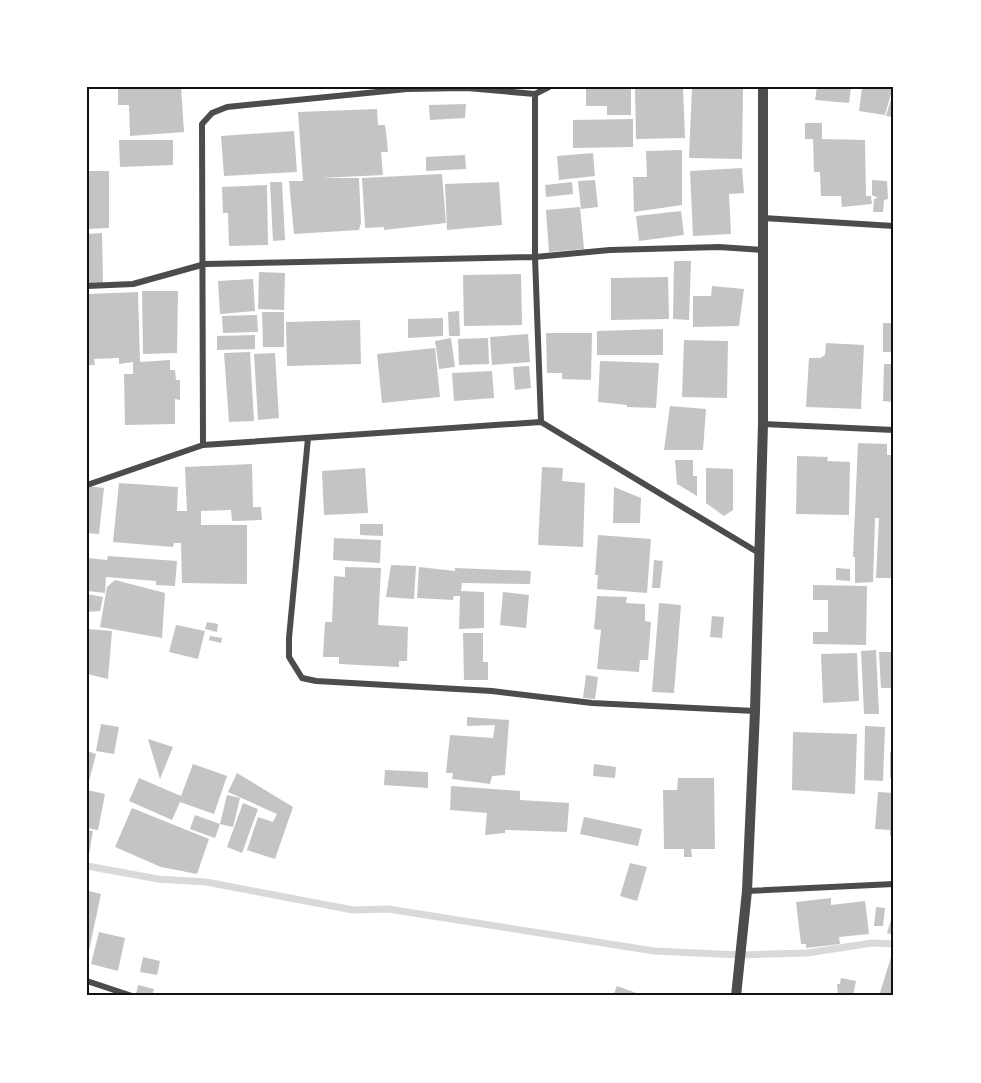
<svg xmlns="http://www.w3.org/2000/svg" width="981" height="1083" font-family="Merriweather,serif">
<rect width="100%" height="100%" fill="#fff"/>
<g fill="none" stroke-linecap="round" stroke-linejoin="round">
<!-- stream -->
<path stroke="#d9d9d9" stroke-width="7" d="M87,866L158,879L206,882L353,910L388,909L654,951L740,955L807,953L872,943L894,944"/>
</g>
<!-- building -->
<path fill="#c4c4c4" d="M118,87H181L184,132L130,136L129,105H118Z
M586,87H631V115H607V106H586Z
M692,87H743L742,159L689,158Z
M817,87H851L849,103L815,100Z
M862,87H893L885,115L859,111Z
M683,88L685,138L636,139L635,89Z
M894,89V117L886,116Z
M466,104L465,118L430,120L429,105Z
M377,109L378,125H385L386,132L388,152H381L383,175L321,178H359L361,223L359,230L294,234L289,181H303L298,112Z
M633,119V147L573,148V120Z
M805,123H822V139L865,140L866,196H871L872,204L842,207L841,196H821L820,172H814L813,139H805Z
M294,131L297,172L224,176L221,136Z
M119,140H173V165L120,167Z
M682,150V205L634,212L633,177H647L646,151Z
M593,153L595,176L559,180L557,156Z
M465,155L466,169L426,171V157Z
M742,168L744,193L729,194L731,234L693,236L690,171Z
M87,171H109V228L87,229Z
M442,174L446,223L384,230V227L365,228L362,178Z
M595,180L598,207L581,209L578,181Z
M872,180L887,181L888,199L884,200L883,212H873L874,199L878,198L872,195Z
M270,182H282L285,240L273,241Z
M499,182L502,225L447,230L445,184Z
M572,182L573,194L546,197L545,185Z
M267,185L268,245L229,246L228,213H223L222,187Z
M580,207L584,249L549,252L546,210Z
M681,211L684,235L639,241L636,216Z
M102,233L103,283H87V234Z
M674,261H691L689,320L673,319Z
M259,272L285,273L284,310L258,309Z
M521,274L522,325L464,326L463,275Z
M668,277L669,319L611,320V278Z
M253,279L255,311L220,314L218,281Z
M712,286L744,289L739,326L693,327V296H711Z
M142,291H178L177,353L143,354Z
M138,292L140,362L170,360V370H175L176,380H180V400L175,399V424L125,425L124,374H133V362L119,364V358L94,359L95,365H87V294Z
M459,311L460,336H449L448,312Z
M262,312H284V347H263Z
M257,315L258,332L223,333L222,316Z
M443,318V336L408,338V319Z
M360,320L361,364L287,366L286,322Z
M883,323H894V352H883Z
M663,329V355H597V331Z
M546,333H592L591,380L562,379V373H547Z
M528,334L530,362L492,365L490,337Z
M255,335V349L217,350V336Z
M451,338L455,367L439,369L435,341Z
M488,338L489,364L459,365L458,339Z
M684,340L728,341L727,398L682,397Z
M826,343L864,345L861,409L806,407L809,358H820L825,355Z
M435,348L440,397L382,403L377,354Z
M250,352L254,421L229,422L224,353Z
M275,353L279,418L258,420L254,354Z
M600,361L659,363L656,408L627,407V405L598,402Z
M884,364H894V402L883,401Z
M529,366L531,388L515,390L513,367Z
M492,371L494,398L454,401L452,373Z
M670,406L706,409L703,450H664Z
M858,443L887,444V455H894V519L892,578H876L879,518H875L873,582L855,583V557H853Z
M797,456L828,457L827,461L850,462L849,515L796,514Z
M675,460H693V476H697V496L677,484Z
M252,464L253,507H261L262,520L232,521L231,510L201,511V525H247V584L182,583L181,543H174L173,547L113,542L119,483L178,487L177,511H187L185,467Z
M542,467L563,468L562,481L585,483L583,547L538,545Z
M365,468L368,513L324,515L322,471Z
M706,468L733,469V510L724,516L706,503Z
M87,486L104,488L99,534L87,533Z
M614,487L641,498L640,523H613Z
M360,524H383V536L360,535Z
M598,535L651,539L647,593L597,589L598,575H595Z
M334,538L381,540L380,563L333,560Z
M108,556L177,561L175,586L156,585V581L106,577L105,593L87,591V558L107,560Z
M654,560L663,561L660,588H652Z
M391,565L416,566L414,599L386,597Z
M345,567L381,568L378,625L408,627L407,661H399V667L339,664V657H323L325,622H332L334,576L345,577Z
M419,567L455,571V568L531,571L530,584L462,583L461,591L484,592V628L459,629L460,596H454L453,600L417,598Z
M836,568L850,569V581L836,580Z
M115,580L165,593L162,638L100,627L107,587Z
M813,585L867,586L866,645L813,644V632H828V600H813Z
M503,592L529,595L526,628L500,625Z
M87,594L103,597L100,611L87,612Z
M597,596L627,597L626,603L645,604V621L651,622L648,660H640L639,672L597,669L601,630L594,629Z
M659,603L681,605L674,693L652,692Z
M712,616L724,617L722,638L710,637Z
M207,622L218,624L217,632L205,629Z
M176,625L205,631L198,659L169,652Z
M87,629L112,631L108,679L87,674Z
M463,633H483V662H488V680H464Z
M210,636L222,638L221,643L209,640Z
M876,650L879,714H864L861,651Z
M879,652H894V688H881Z
M857,653L859,701L823,703L821,654Z
M586,675L598,677L595,699L583,698Z
M467,717L509,720L505,775L492,776L490,784L452,779L453,773H446L450,735L493,738L495,725L467,726Z
M101,724L119,727L114,754L96,751Z
M865,726L885,727L883,781L864,780Z
M793,732L857,734L855,794L792,790Z
M148,739L173,747L160,779Z
M87,751L96,754L88,785H87Z
M890,752H894V778H890Z
M193,764L227,776L214,814L180,802L172,820L129,801L139,778L181,796Z
M594,764L616,767L615,778L593,776Z
M385,770L428,772V788L384,785Z
M237,773L293,807L275,859L247,850L258,817L273,822L277,814L228,792Z
M678,778H714L715,849H691L692,857H684V849H664L663,790H677Z
M451,786L520,791V800L569,803L567,832L505,830V833L485,835L487,813L450,810Z
M87,790L105,794L98,830L87,828Z
M878,792L894,793V836H890V830L875,829Z
M227,795L240,798L233,827L220,824L215,838L190,829L195,815L220,824Z
M243,803L258,809L242,853L227,847Z
M132,808L209,839L197,874L161,867L115,847Z
M584,817L642,829L638,846L580,834Z
M87,830L93,831L88,860H87Z
M630,863L647,867L637,901L620,896Z
M89,891L101,894L88,955L87,902Z
M831,898V905L865,901L869,934L839,937L840,944L806,948V944H801L796,902Z
M876,907L885,908L883,926H874Z
M894,910V935L887,933Z
M99,932L125,938L118,971L91,964Z
M892,954L894,955V996H879Z
M143,957L160,961L157,975L140,972Z
M841,978L856,981L853,996H838L837,984H840Z
M138,985L154,989L152,996L136,994Z
M617,986L645,996H613Z"/>
<g fill="none" stroke-linecap="round" stroke-linejoin="round">
<!-- minor -->
<path stroke="#4c4c4c" stroke-width="6" d="M763,218L894,226
M87,286L133,284L205,264L535,257L610,250L719,247L763,250
M541,422L535,257V94L549,87
M763,424L894,430
M308,438L289,638V657L302,678L316,681L492,691L592,703L755,711
M203,445L202,124L212,113L227,107L407,89L467,88L535,94
M87,485L203,445L541,422L759,553
M747,891L894,884
M87,981L132,996"/>
<!-- tertiary -->
<path stroke="#4c4c4c" stroke-width="10" d="M736,996L747,891L755,711L763,424V87"/>
</g>
<!-- border -->
<rect width="981" height="1083" fill="none" stroke="#ffffff" stroke-width="177"/>
<rect x="88" y="88" width="804" height="906" fill="none" stroke="#111" stroke-width="2"/>
</svg>
